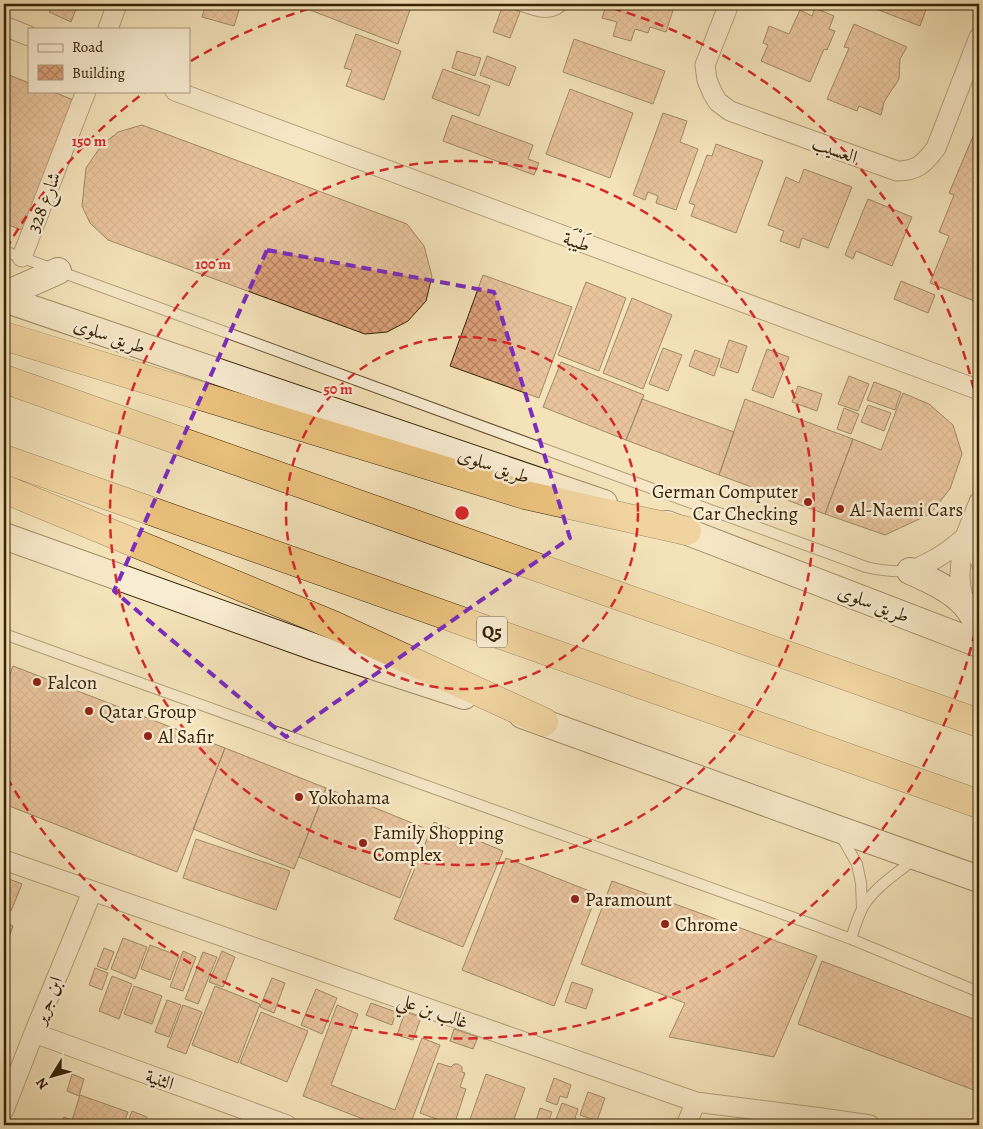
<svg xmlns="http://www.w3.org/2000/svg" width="983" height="1129" font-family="Alegreya,Amiri,serif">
<defs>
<pattern id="building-cross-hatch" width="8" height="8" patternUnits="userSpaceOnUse" patternTransform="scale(1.25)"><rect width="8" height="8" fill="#dda17a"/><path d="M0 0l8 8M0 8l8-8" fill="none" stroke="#b48362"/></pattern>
</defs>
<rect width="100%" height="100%" fill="#f4e2b9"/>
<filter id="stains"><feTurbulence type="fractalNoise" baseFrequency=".004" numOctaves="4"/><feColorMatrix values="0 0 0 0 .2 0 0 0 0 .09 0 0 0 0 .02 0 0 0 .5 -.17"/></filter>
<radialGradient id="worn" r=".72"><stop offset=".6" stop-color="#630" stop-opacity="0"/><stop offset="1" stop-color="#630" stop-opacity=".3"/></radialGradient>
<!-- building -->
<path fill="url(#building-cross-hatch)" stroke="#362203" d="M53,4H63L76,9L71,22L49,12Z
M185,4H241L234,26L202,17L204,10L184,5Z
M297,4H412L398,44L297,5Z
M598,4H675L666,32L650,27L648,33L635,29L631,41L613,36L617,22L602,18L605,9L597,7Z
M863,4H921V5L927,7L920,26Z
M503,5L520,12L510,38L493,32Z
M815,8L834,16L829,29L835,31L827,50L824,49L810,82L761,61L768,45L763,43L769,26L789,34L800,10L812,16Z
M854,24L907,47L900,59L899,79L896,84L891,91L884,102L881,115L859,106L857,111L827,99L849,48L844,47Z
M356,34L401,51L384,100L346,86L352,70L344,68Z
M574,39L665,71L653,104L563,72Z
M457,51L481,58L475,76L452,68Z
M487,56L516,67L509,86L480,75Z
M443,69L490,86L479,116L432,98Z
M4,73L29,83V91H51L76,101L26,232L4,223Z
M570,89L633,113L610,178L546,154Z
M663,113L687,121L680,142L698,149L676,210L656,203L658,196L648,192L645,200L633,195Z
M452,115L533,145L528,159L539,163L534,175L443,141Z
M142,125L407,224L424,246L432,276L426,301L408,321L387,332L365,334L108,240L90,223L82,206L86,168L101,146L118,132Z
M977,127L979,128V303L930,283L949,236L939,232L954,195L949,193Z
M716,144L763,161L736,233L691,216L695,205L689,203L707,155L712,156Z
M804,169L852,187L828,248L802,238L799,248L780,241L784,231L768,225L786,177L799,183Z
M868,199L912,217L892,266L856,251L853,259L845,255Z
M483,275L572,307L539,398L450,366Z
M901,281L935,295L928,313L894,299Z
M586,282L626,298L599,371L558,355Z
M632,298L672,315L643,389L603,373Z
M729,340L747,346L738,373L720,367Z
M663,348L682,355L668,391L649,384Z
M767,349L789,357L773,398L752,390Z
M695,350L720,359L714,376L689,366Z
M561,362L644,395L626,440L543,407Z
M849,376L869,384L858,411L838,404Z
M874,382L901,392L895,410L867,400Z
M798,386L822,394L817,411L792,402Z
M903,393L929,404L953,425L962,454L950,489L930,514L885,535L825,514L853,439L881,450Z
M642,399L734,432L719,475L626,440Z
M745,399L853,439L825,514L719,475Z
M868,405L891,413L884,431L861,422Z
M844,408L859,414L851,434L837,429Z
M4,663L10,666L4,683Z
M13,666L225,748L177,872L4,804V690Z
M225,748L326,788L294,869L193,829Z
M326,788L427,829L400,898L299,857Z
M434,822L503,851L463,947L394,919Z
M196,839L290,871L276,910L183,878Z
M506,858L597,894L554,1006L462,970Z
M4,877L22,884L11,911L4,908Z
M612,881L817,956L774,1057L669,1037L685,1003L581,964Z
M4,922L13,926L4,951Z
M123,938L147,947L135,979L111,969Z
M150,945L179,956L170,980L141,969Z
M104,948L114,952L107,970L97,966Z
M183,951L196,957L183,991L170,987Z
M222,951L235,957L223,987L209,982Z
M203,952L217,957L198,1004L185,999Z
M822,961L979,1021V1092L798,1024Z
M95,968L108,973L102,990L89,985Z
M112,976L132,984L119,1019L99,1011Z
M272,978L285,983L274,1013L260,1007Z
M572,982L593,989L586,1009L565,1002Z
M134,986L162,996L152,1024L124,1014Z
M215,986L260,1004L238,1063L192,1045Z
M316,989L337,998L322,1034L301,1025Z
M167,1000L181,1005L169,1037L155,1032Z
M371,1003L396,1012L392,1025L366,1015Z
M183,1005L202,1012L186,1054L167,1047Z
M337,1005L358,1014L331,1085L395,1110L422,1038L440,1045L410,1125H379L303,1096Z
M261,1012L308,1031L287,1082L240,1063Z
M405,1012L421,1017L413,1040L397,1035Z
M454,1029L478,1037L473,1049L450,1041Z
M438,1063L451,1067L454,1064H458L462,1067V1072L465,1073L460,1087L466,1089L454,1125H443L437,1123L439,1120L420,1113Z
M72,1074L84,1079L79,1096L67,1091Z
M486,1074L525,1088L512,1125H468Z
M554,1078L571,1085L567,1098L560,1096L557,1105L546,1101Z
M588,1092L605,1098L597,1121L580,1115Z
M80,1095L128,1112L123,1125H61L64,1117L72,1120Z
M562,1103L578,1109L573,1125H565L555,1122Z
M540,1108L552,1112L547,1125H540L535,1124Z
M132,1111L147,1117L144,1125H127Z"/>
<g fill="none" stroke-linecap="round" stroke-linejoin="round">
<!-- service casing -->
<g stroke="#665230" stroke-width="12">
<path id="service" d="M517,4C531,9 551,19 563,4
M4,251L866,567C882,571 893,572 910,571
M966,540L979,569
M4,634L814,925L851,939L979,992
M840,834L857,864L861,883L862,908
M851,939C854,929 857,919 862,909C871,890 898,872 915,859"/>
</g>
<!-- minor casing -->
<g stroke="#665230" stroke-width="21">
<path id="minor" d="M729,4L705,65L707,80L713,94L718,102L730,111L897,171C917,171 924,164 936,148L979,37
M4,26L29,36
M108,29L117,4
M175,91L979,390
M22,257L86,91
M910,571C932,562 947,553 965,537
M965,605L961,588L960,575L961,561L965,537L979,502
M4,860L696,1102L822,1118L870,1125
M34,1033L287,1125
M4,1110L34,1033L92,892
M686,1125L696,1102"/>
</g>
<!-- secondary casing -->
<g stroke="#362203" stroke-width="28">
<path id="secondary" d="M4,295L58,271
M4,299L604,503
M667,524L979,644
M4,536L320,649L464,696
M910,571C928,579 953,590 966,606C971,612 975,619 979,625
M522,715L838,829L979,879"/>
</g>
<!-- motorway casing -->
<g stroke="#362203" stroke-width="29">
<path id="motorway" d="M4,336L525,495L687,531
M4,379L979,723
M4,459L979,804
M4,489L333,625L544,722"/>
</g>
<!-- service -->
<use href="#service" stroke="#f8ecd2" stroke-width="10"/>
<!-- minor -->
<use href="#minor" stroke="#f8ecd2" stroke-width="19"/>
<!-- secondary -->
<use href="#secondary" stroke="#f8ecd2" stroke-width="26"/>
<!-- motorway -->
<use href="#motorway" stroke="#eac17c" stroke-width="28"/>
</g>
<!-- marked area -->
<path d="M0 0H983V1129H0ZM267,250L494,292L570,538L286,737L114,591Z" fill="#f4e2b9" fill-opacity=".55" fill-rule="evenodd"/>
<path fill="none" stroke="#7b2cbf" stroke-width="4" stroke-dasharray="10 6" stroke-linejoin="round" d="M267,250L494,292L570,538L286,737L114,591Z"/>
<!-- distance rings -->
<g fill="none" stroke="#d62828" stroke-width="2.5" stroke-dasharray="9 6">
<circle cx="462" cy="513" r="176"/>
<circle cx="462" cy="513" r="352"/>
<path d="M978 618A527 527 0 0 1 6 776M6 249A527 527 0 0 1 145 92M191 61A527 527 0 0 1 326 4M598 4A527 527 0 0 1 978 408"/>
</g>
<!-- markers -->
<g fill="#8f2418" stroke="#f8ecd2" stroke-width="2">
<circle cx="808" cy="502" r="5"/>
<circle cx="840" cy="509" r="5"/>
<circle cx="37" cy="682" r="5"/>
<circle cx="89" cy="711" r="5"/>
<circle cx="148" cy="736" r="5"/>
<circle cx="299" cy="797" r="5"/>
<circle cx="363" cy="843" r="5"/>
<circle cx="575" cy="899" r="5"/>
<circle cx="665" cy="924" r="5"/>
</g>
<g text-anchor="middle" stroke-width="5" stroke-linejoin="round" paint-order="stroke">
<!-- shield labels -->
<rect fill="#f8ecd2" stroke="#705f41" stroke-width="1" x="477" y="616.5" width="30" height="31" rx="4"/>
<g font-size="18" font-weight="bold" fill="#362203">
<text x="492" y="638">Q5</text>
</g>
<!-- street labels -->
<g font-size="19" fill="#362203" stroke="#f8ecd2">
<text transform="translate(835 149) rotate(20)" y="7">العسيب</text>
<text transform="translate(43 202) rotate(-69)" y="7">شارع 328</text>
<text transform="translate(577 241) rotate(20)" y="7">طَيْبَة</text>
<text transform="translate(110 335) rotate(19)" y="7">طريق سلوى</text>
<text transform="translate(494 465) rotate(19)" y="7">طريق سلوى</text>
<text transform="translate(874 603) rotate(21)" y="7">طريق سلوى</text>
<text transform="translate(47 1000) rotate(-68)" y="7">ابن جرير</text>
<text transform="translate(433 1010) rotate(19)" y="7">غالب بن علي</text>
<text transform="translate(160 1079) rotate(20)" y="7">الثنية</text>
</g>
<!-- poi labels -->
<g font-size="19" fill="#362203" stroke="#f8ecd2" text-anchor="start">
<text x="798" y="498" text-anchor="end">German Computer<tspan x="798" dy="22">Car Checking</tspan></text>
<text x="850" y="516">Al-Naemi Cars</text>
<text x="47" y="689">Falcon</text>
<text x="99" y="718">Qatar Group</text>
<text x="158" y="743">Al Safir</text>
<text x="309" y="804">Yokohama</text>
<text x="373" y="839">Family Shopping<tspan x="373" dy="22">Complex</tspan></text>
<text x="585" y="906">Paramount</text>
<text x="675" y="931">Chrome</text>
</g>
</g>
<circle cx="462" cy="513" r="8" fill="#d62828" stroke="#f8ecd2" stroke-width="2.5"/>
<g font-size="15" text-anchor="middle" font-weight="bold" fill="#d62828" stroke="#f8ecd2" stroke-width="5" stroke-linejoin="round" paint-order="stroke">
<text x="89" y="146">150 m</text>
<text x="213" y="269">100 m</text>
<text x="338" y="394">50 m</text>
</g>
<!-- margin -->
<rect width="983" height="1129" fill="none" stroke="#f4e2b9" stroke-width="20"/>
<rect x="5" y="5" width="973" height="1119" fill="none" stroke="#362203" stroke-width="2.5"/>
<rect x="10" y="10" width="963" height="1109" fill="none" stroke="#362203"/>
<!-- legend -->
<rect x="28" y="28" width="162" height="65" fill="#f8ecd2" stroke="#aa9b7f"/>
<rect x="38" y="44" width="25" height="8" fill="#f8ecd2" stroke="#aa9b7f"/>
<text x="72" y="52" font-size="15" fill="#362203">Road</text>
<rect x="38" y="65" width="25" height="15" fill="url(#building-cross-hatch)" stroke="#aa9b7f"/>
<text x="72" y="78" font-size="15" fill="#362203">Building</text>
<!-- north arrow -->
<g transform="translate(52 1076) rotate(233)" stroke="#f8ecd2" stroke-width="4" paint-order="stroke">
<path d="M0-4L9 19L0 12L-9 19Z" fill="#362203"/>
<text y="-8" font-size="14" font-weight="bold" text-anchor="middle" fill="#362203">N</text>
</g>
<rect width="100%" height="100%" filter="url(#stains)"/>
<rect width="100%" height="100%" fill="url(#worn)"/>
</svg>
